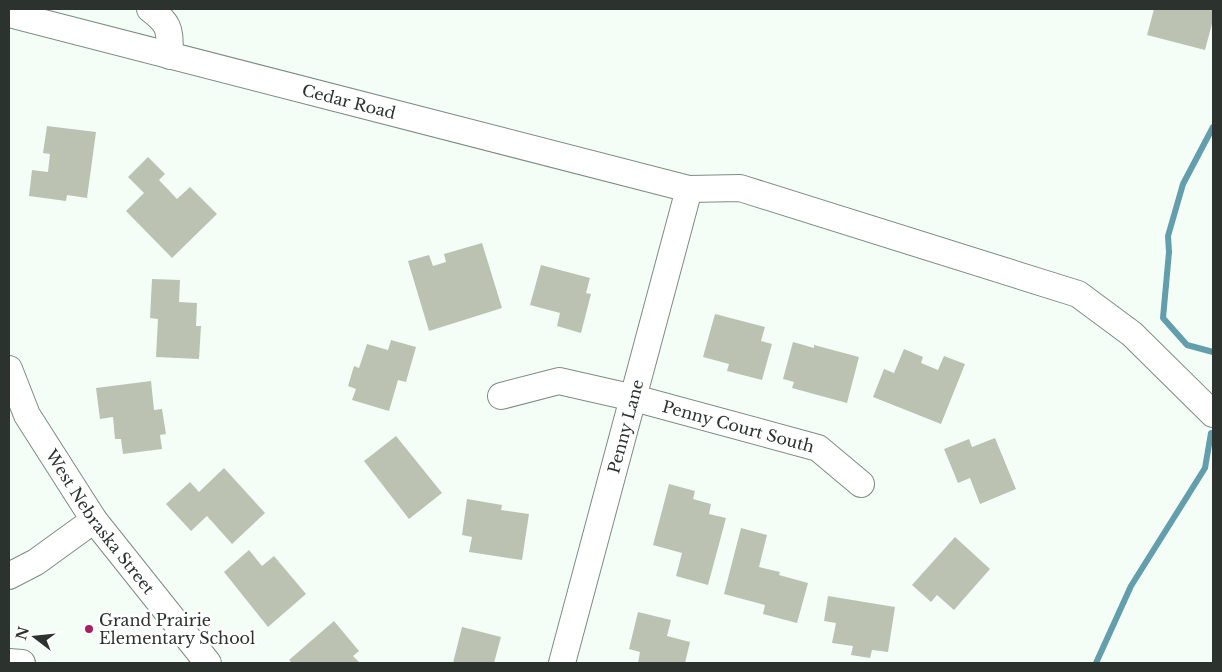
<svg xmlns="http://www.w3.org/2000/svg" width="1222" height="672" font-family="'Libre Baskerville',serif">
<rect width="100%" height="100%" fill="#f4fef7"/>
<g fill="none" stroke-linecap="round" stroke-linejoin="round">
<!-- stream -->
<path stroke="#629eab" stroke-width="6" d="M1213,127L1183,184L1168,236L1169,252L1163,318L1187,345L1213,352
M1096,663L1131,586L1205,468L1211,433"/>
</g>
<!-- building -->
<path fill="#bcc2b2" d="M1154,9H1213V20L1205,50L1147,35Z
M47,126L96,132L87,198L67,195L66,201L29,196L32,170L48,172L50,154L43,153Z
M148,157L165,174L159,180L177,199L190,187L217,214L172,258L126,211L144,193L128,177Z
M482,243L502,308L429,331L408,261L429,255L433,266L446,262L444,254Z
M541,265L590,278L586,293L591,294L581,333L557,326L560,313L530,305Z
M152,279L180,280L179,302L197,303L196,326H201L199,359L156,357L158,319L150,318Z
M715,314L765,327L761,341L772,344L762,380L727,371L729,364L703,357Z
M391,340L416,347L406,382L398,380L389,411L352,400L356,389L348,386L354,366L359,368L367,344L388,350Z
M793,342L814,348V345L859,357L847,403L792,388L794,382L783,379Z
M904,349L923,357L921,363L938,370L944,356L965,364L941,424L873,397L884,369L894,373Z
M151,381L154,410L162,409L166,434L160,435L162,449L123,454L121,439H115L113,417L100,419L96,388Z
M396,436L442,493L409,519L364,461Z
M995,438L1016,489L980,504L970,478L958,483L944,449L969,439L972,447Z
M224,468L265,513L232,544L207,516L191,531L166,504L190,482L199,492Z
M669,484L695,491L693,499L711,504L709,514L726,518L708,585L676,576L682,553L653,545Z
M467,499L502,505L501,510L529,514L522,560L469,552L472,537L462,535Z
M741,528L767,535L759,567L780,572L779,575L808,583L797,623L763,614L765,605L724,594Z
M955,537L990,569L954,610L937,595L931,602L912,585Z
M249,550L262,566L274,556L306,594L268,627L224,572Z
M828,596L895,607L888,652L872,650L870,658L851,655L853,646L832,643L836,623L824,621Z
M638,612L671,620L667,636L690,642L685,663H638L640,652L629,649Z
M334,621L359,651L353,656L360,663H292L289,660Z
M462,627L501,637L494,663H453Z"/>
<g fill="none" stroke-linecap="round" stroke-linejoin="round">
<!-- minor casing -->
<g stroke="#7d8c81" stroke-width="28">
<g id="minor">
<path d="M150,9C172,26 169,30 170,56"/>
<path id="s1" d="M9,14L689,189L740,188L1078,294L1132,334L1213,414"/>
<path id="s2" d="M9,369L27,415L94,520L208,663"/>
<path id="s3" d="M501,396L559,381L634,398L818,448L861,484"/>
<path d="M9,576L36,562L94,520"/>
<path d="M9,662L22,663"/>
<path id="s4" d="M562,663L689,189"/>
</g>
</g>
<!-- minor -->
<use href="#minor" stroke="#fff" stroke-width="26"/>
</g>
<!-- markers -->
<circle fill="#aa1e5f" stroke="#fff" stroke-width="2" cx="89" cy="629" r="5"/>
<g text-anchor="middle" stroke-width="5" stroke-linejoin="round" paint-order="stroke">
<!-- street labels -->
<g font-size="16" fill="#2c332e" stroke="#fff">
<text dy="6" stroke="none"><textPath href="#s1" startOffset="351">Cedar Road</textPath></text>
<text dy="6" stroke="none"><textPath href="#s4" startOffset="245">Penny Lane</textPath></text>
<text dy="6" stroke="none"><textPath href="#s3" startOffset="245">Penny Court South</textPath></text>
<text dy="6" stroke="none"><textPath href="#s2" startOffset="179">West Nebraska Street</textPath></text>
</g>
<!-- poi labels -->
<g font-size="16" fill="#2c332e" stroke="#fff" text-anchor="start">
<text x="99" y="626">Grand Prairie<tspan x="99" dy="18">Elementary School</tspan></text>
</g>
</g>
<!-- border -->
<rect width="1222" height="672" fill="none" stroke="#2c332e" stroke-width="20"/>
<!-- north arrow -->
<g transform="translate(35 637) rotate(286)" stroke="#ffffff" stroke-width="4" paint-order="stroke">
<path d="M0-4L9 19L0 12L-9 19Z" fill="#2c332e"/>
<text y="-8" font-size="14" font-weight="bold" text-anchor="middle" fill="#2c332e">N</text>
</g>
</svg>
